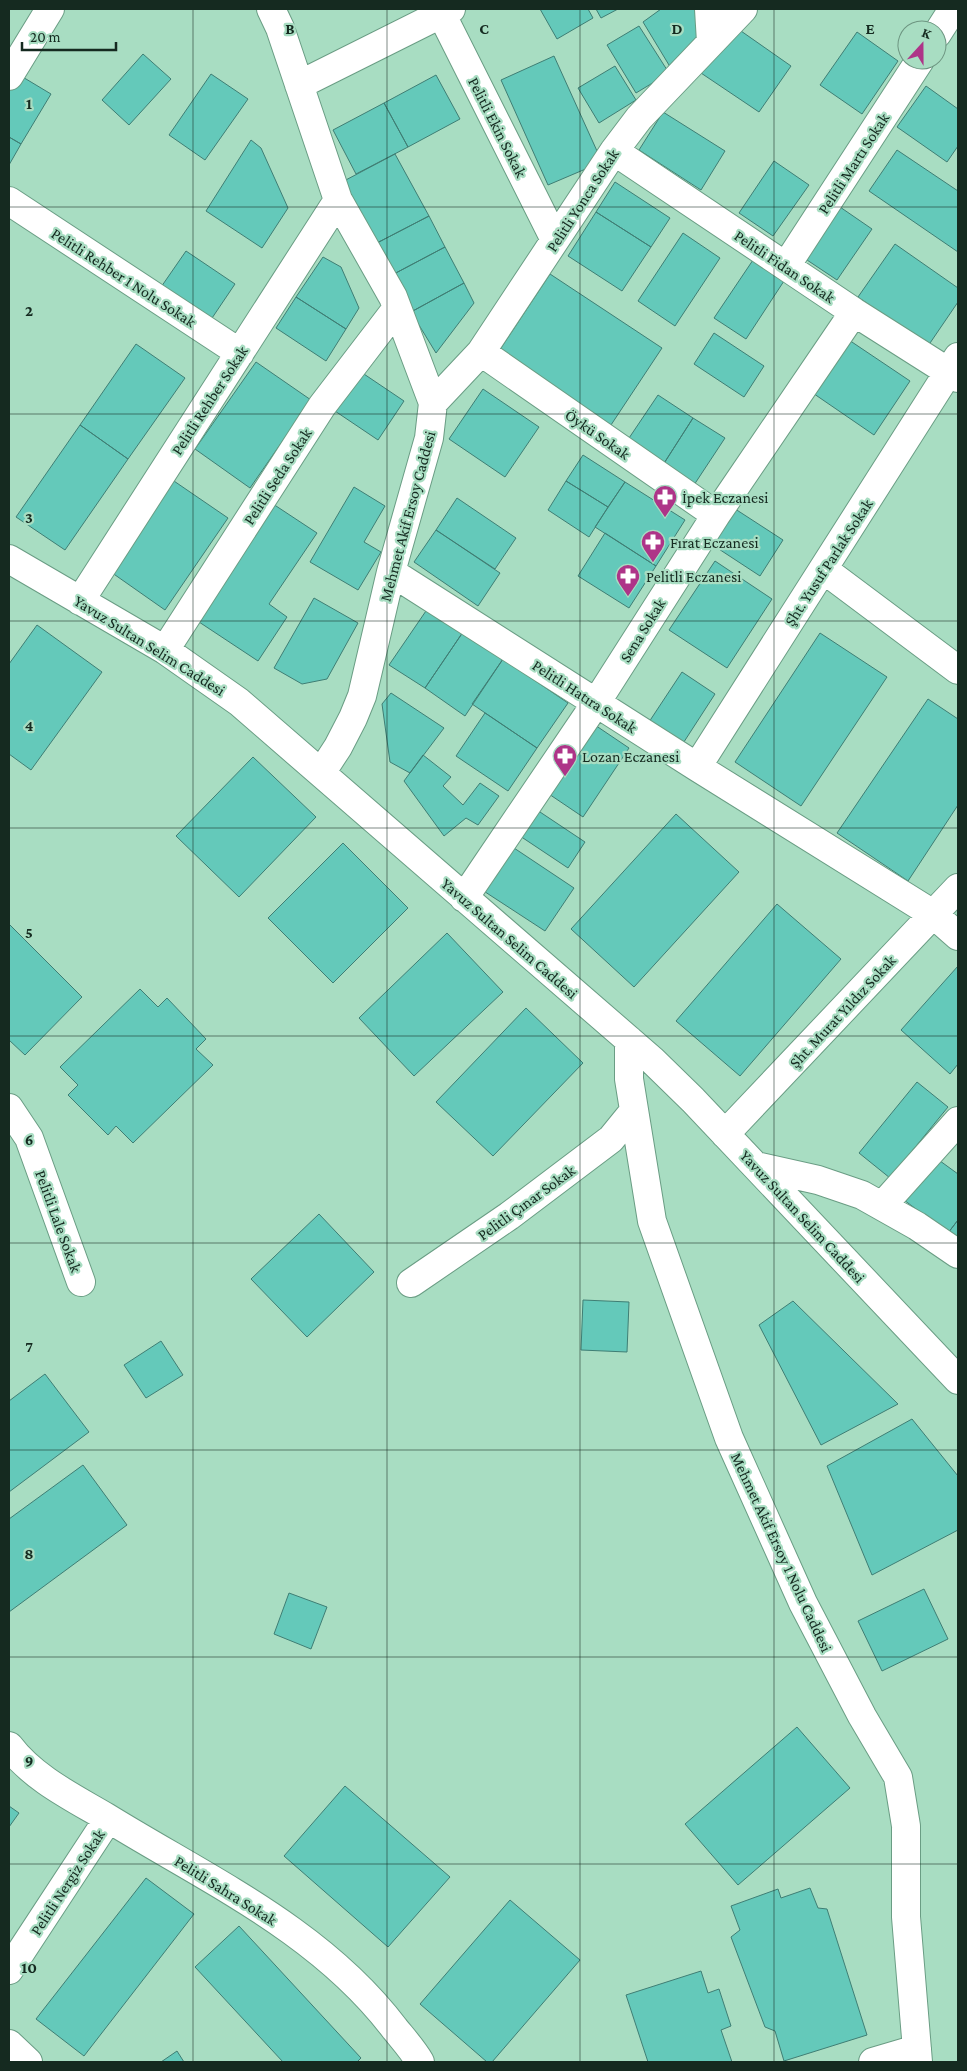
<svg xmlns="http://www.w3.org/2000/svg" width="967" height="2071" font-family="'Crimson Pro',serif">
<rect width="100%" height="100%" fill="#a8ddc2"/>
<!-- building -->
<path fill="#64c9ba" stroke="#3f7e74" d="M540,9H588L593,18L557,39Z
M596,9H618L601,18Z
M661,9H695L698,42L672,70L643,22Z
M731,24L791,66L759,112L698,71Z
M639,26L669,73L636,93L607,45Z
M857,32L898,61L862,114L820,85Z
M143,54L171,79L129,125L102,100Z
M554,56L602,162L548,185L501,80Z
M615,66L636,100L599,123L578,88Z
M16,73L51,94L21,144L9,137V86Z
M211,74L248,99L205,160L169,135Z
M436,75L460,119L408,147L384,103Z
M926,86L958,109V146L947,162L897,127Z
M384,103L408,147L356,174L333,130Z
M663,112L725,151L701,190L639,150Z
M9,137L21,144L9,165Z
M251,140L261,148L288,208L262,248L206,211Z
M897,150L958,191V252L869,191Z
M395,154L429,216L375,244L342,182Z
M774,161L809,185L773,236L739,213Z
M615,182L670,218L651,247L596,212Z
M840,207L872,229L837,280L804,258Z
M596,212L651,247L622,291L568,256Z
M429,216L445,247L392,275L375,244Z
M683,233L720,258L675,326L638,301Z
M895,244L958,288V302L928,346L858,297Z
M445,247L464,283L411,312L392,275Z
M186,251L235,284L208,324L159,290Z
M323,257L341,267L359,308L346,329L296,297Z
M753,260L784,281L746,339L714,318Z
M550,274L662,348L605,434L493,360Z
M464,283L474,303L436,353L411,312Z
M296,297L346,329L326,361L276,328Z
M714,333L764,366L744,397L694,364Z
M840,334L910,381L874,435L804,387Z
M136,344L185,378L128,459L80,425Z
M256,362L311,400L250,488L195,449Z
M355,368L404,401L378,440L329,407Z
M483,389L539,427L505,477L449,439Z
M658,395L693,418L661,468L625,444Z
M693,418L725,438L692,488L661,468Z
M80,425L128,459L65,550L16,517Z
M583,455L625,482L608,507L566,481Z
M171,479L228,518L165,610L108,570Z
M566,481L608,507L589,537L548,510Z
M625,482L685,520L656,566L595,527Z
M354,487L385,506L364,542L381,552L358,590L310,562Z
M457,498L516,538L495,569L436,530Z
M270,502L317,533L269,604L287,617L258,661L193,618Z
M726,503L783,540L760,576L702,538Z
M436,530L500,573L478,606L414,562Z
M605,533L656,566L629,608L578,576Z
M715,561L772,599L727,668L669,630Z
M314,598L358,623L327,679L302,684L274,668Z
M428,608L463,632L425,688L389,665Z
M37,625L102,672L31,770L9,754V664Z
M463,632L503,659L465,716L425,688Z
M820,633L887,677L801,806L735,762Z
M503,659L568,703L537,748L472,704Z
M682,672L715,694L680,748L647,725Z
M391,693L444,728L410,773L390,762L382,704Z
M928,699L958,719V805L908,881L837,833Z
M485,713L537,748L508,791L456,756Z
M586,719L629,748L583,817L540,788Z
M423,755L451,777L443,786L463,805L480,783L499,796L478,825L466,818L444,836L404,781Z
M253,757L316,817L239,897L176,836Z
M531,806L585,842L568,868L514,832Z
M676,814L739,872L634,987L571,929Z
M505,842L574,888L545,931L476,886Z
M343,843L408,908L333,983L268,918Z
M777,904L841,959L740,1076L676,1021Z
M9,924L82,997L25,1055L9,1040Z
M447,933L503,992L414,1076L359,1018Z
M958,966V1064L950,1074L901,1030Z
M140,989L158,1007L167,998L206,1039L196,1049L213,1065L133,1143L116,1126L108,1135L68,1095L78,1085L60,1067Z
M526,1008L583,1063L493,1156L436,1102Z
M917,1082L948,1107L890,1178L859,1153Z
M936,1158L958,1174V1220L948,1233L904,1200Z
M319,1214L374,1272L307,1337L251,1279Z
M958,1220V1240L948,1233Z
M583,1300L629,1302L627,1352L581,1350Z
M793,1301L898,1404L821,1445L759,1325Z
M161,1341L183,1375L146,1398L124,1365Z
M45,1374L89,1432L9,1492V1401Z
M912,1419L958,1476V1530L872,1575L827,1466Z
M83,1465L127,1525L9,1612V1519Z
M924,1589L948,1639L882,1671L858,1621Z
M289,1593L327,1607L311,1649L274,1634Z
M797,1727L850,1788L738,1885L685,1824Z
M345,1786L450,1877L388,1947L284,1856Z
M9,1806L19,1813L9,1827Z
M146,1878L194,1914L84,2056L36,2019Z
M810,1888L818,1908L827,1909L867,2035L784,2061L775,2031L765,2027L731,1937L740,1930L731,1906L778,1889L781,1898Z
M510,1900L580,1960L492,2062H487L420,2004Z
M239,1926L361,2058L357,2062H283L195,1967Z
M701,1971L708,1993L719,1989L731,2026L721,2030L732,2062H648L626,1995Z
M177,2051L184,2062H161Z"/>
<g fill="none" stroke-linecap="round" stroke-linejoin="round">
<!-- minor casing -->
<g stroke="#6a9d84" stroke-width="30">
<path id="minor" d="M271,9L280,28L338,200L393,297L433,403L429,438L391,572L362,696L353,718L338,747L321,773
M709,9L711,42
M441,13L555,240
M937,34L953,9
M9,76L50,9
M299,85L451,9
M614,151L854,312L958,378
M9,201L240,353
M786,266L920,60
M481,352L716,515
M433,403L481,352L614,151L639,118L743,9
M9,559L165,650L239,702L652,1060L693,1100L958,1380
M823,569L958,670
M391,572L697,767L933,914L958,936
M80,601L338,200
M165,650L322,406L397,308
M697,767L958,357
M464,898L596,703L716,515L854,312
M629,1040V1079L652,1221L729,1438L803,1603L862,1716L898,1777L906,1826V1917L918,2062
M9,1108L29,1138L81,1282
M725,1134L958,888
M756,1166L818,1180L862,1195L917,1226L958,1254
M882,1206L958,1121
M411,1283L509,1216L611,1139L633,1112
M9,1746C33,1778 72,1797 106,1817C208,1880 321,1931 395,2029C404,2040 413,2050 420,2062
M9,1970L108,1819
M9,2044L28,2062
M873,2062L917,2049"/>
</g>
<!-- minor -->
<use href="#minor" stroke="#fff" stroke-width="28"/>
</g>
<!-- grid -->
<path fill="none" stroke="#152a20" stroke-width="1" stroke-opacity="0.55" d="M193,9V2062M387,9V2062M580,9V2062M774,9V2062M9,207H958M9,414H958M9,621H958M9,828H958M9,1036H958M9,1243H958M9,1450H958M9,1657H958M9,1864H958"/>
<!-- icons -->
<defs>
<g id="pharmacy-pin" transform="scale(1.25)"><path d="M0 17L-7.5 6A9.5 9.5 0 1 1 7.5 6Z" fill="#ae3488" stroke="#a8ddc2"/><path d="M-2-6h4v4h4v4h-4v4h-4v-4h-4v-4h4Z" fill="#fff"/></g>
</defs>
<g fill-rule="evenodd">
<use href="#pharmacy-pin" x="665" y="497"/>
<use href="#pharmacy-pin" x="653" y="542"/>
<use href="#pharmacy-pin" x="628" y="576"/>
<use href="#pharmacy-pin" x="565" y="756"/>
</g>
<g text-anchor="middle" stroke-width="4.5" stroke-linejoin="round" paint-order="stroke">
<!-- street labels -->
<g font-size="16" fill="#152a20" stroke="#a8ddc2">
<text transform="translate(498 127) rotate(63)" y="6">Pelitli Ekin Sokak</text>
<text transform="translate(853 163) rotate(-57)" y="6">Pelitli Martı Sokak</text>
<text transform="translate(582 200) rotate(-57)" y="6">Pelitli Yonca Sokak</text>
<text transform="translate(785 266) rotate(34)" y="6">Pelitli Fidan Sokak</text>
<text transform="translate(124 277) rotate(33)" y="6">Pelitli Rehber 1 Nolu Sokak</text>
<text transform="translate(209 400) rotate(-57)" y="6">Pelitli Rehber Sokak</text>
<text transform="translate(598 434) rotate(35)" y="6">Öykü Sokak</text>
<text transform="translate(277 476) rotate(-57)" y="6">Pelitli Seda Sokak</text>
<text transform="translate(407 516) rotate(-75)" y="6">Mehmet Akif Ersoy Caddesi</text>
<text transform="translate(828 562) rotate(-57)" y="6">Şht. Yusuf Parlak Sokak</text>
<text transform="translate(642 630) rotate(-58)" y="6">Sena Sokak</text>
<text transform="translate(150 645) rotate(32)" y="6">Yavuz Sultan Selim Caddesi</text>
<text transform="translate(585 696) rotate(33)" y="6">Pelitli Hatıra Sokak</text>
<text transform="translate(510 938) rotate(41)" y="6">Yavuz Sultan Selim Caddesi</text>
<text transform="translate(842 1011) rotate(-47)" y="6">Şht. Murat Yıldız Sokak</text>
<text transform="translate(526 1202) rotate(-36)" y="6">Pelitli Çınar Sokak</text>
<text transform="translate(803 1216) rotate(47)" y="6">Yavuz Sultan Selim Caddesi</text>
<text transform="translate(59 1221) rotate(70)" y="6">Pelitli Lale Sokak</text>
<text transform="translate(782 1552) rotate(65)" y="6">Mehmet Akif Ersoy 1 Nolu Caddesi</text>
<text transform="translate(67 1882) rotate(-57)" y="6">Pelitli Nergiz Sokak</text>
<text transform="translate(226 1890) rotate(32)" y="6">Pelitli Sahra Sokak</text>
</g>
<!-- poi labels -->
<g font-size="16" fill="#152a20" stroke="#a8ddc2" text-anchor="start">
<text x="682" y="503">İpek Eczanesi</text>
<text x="670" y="548">Fırat Eczanesi</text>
<text x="646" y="582">Pelitli Eczanesi</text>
<text x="582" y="762">Lozan Eczanesi</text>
</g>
</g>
<g font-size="16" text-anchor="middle" font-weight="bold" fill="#152a20" stroke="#a8ddc2" stroke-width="4.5" stroke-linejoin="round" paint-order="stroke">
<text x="290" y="34">B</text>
<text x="484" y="34">C</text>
<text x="677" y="34">D</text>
<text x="870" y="34">E</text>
<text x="29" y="109">1</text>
<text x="29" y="316">2</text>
<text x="29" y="523">3</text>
<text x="29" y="731">4</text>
<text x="29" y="938">5</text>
<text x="29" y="1145">6</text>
<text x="29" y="1352">7</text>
<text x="29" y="1559">8</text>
<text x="29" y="1766">9</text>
<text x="29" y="1973">10</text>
</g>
<!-- border -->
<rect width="967" height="2071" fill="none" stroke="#152a20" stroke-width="20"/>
<!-- north arrow -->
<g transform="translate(922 45) rotate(21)"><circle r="24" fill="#a8ddc2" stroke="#6d9581"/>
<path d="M0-4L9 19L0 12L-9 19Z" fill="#ae3488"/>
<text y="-8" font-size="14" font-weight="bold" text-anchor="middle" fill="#152a20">K</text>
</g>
<!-- scale -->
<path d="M22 42v8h94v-8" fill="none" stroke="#152a20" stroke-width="2.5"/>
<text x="30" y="42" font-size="15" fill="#152a20" stroke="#a8ddc2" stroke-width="4" paint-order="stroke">20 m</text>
</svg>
